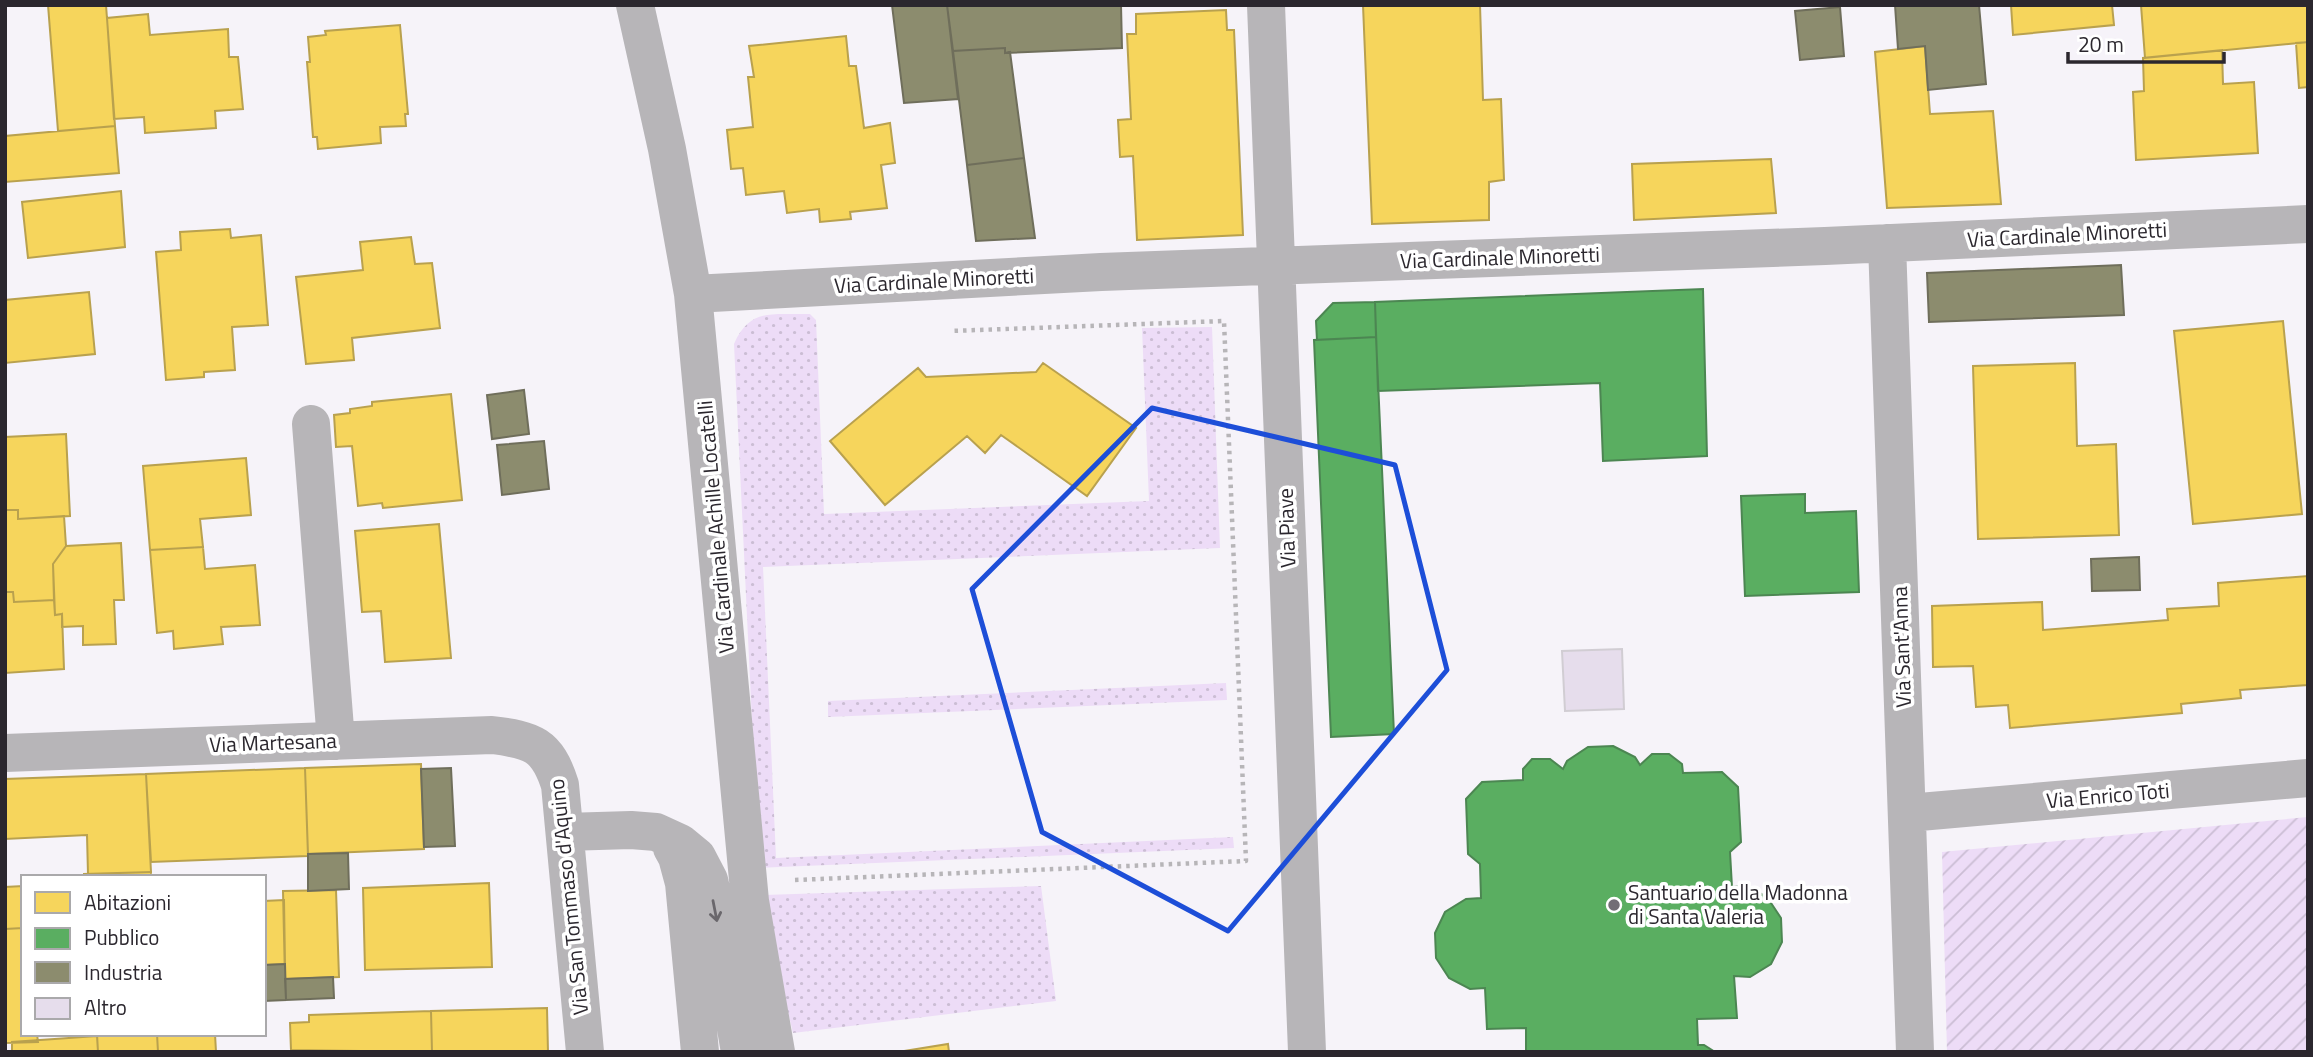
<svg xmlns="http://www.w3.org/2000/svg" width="2313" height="1057" font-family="'Titillium Web',sans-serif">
<defs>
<pattern id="grass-dots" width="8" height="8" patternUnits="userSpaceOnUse" patternTransform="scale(1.75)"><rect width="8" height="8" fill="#eddcf7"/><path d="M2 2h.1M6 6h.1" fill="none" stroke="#cbbdd4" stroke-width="1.8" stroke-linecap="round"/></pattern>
<pattern id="garden-furrows" width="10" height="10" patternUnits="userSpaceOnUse" patternTransform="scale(1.75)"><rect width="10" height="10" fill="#eddcf7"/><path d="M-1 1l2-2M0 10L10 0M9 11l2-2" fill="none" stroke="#cbbdd4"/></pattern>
</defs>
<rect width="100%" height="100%" fill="#f6f3f9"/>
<!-- grass -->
<path fill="url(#grass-dots)" d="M810,314L816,320L824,514L1149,501L1142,328L1212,327L1220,548L763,567L776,858L1233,837L1234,848L759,868L734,344C750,307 774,315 810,314Z
M1226,683L1227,700L828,717V701Z
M1041,886L1056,1001L793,1033L777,965L764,895Z"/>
<!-- garden -->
<path fill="url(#garden-furrows)" d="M2308,817V1052H1947L1942,852Z"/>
<!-- homes -->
<path fill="#f6d55c" stroke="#b9a14e" stroke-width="2" d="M48,5H106L115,126L58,131Z
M1363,5H1480L1483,100L1501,99L1504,180L1489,182V220L1372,224Z
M2011,5H2112L2114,25L2013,35Z
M2141,5H2308V42L2145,58Z
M1226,10L1227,30H1234L1243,235L1137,240L1133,156L1120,157L1118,120L1131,119L1127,34H1136V14Z
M148,14L150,35L228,29L229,57H238L243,109L215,111L216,128L145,133L144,117L114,119L107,18Z
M400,25L408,114H405L406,126L380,127L381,143L318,149L317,137H313L307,62H310L308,37L326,35L325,31Z
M846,36L849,66H856L864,128L890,123L895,163L881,165L887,208L850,212L851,219L820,222L819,209L787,213L784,191L746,195L743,168L731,169L727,130L753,127L748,77H754L749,46Z
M2308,42V87L2299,88L2296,43Z
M1925,46L1930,114L1993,111L2001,204L1887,208L1875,52Z
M2222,50L2223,84L2254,82L2258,153L2136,160L2133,92L2144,91L2143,58Z
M115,126L119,173L5,182V136Z
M1771,159L1776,213L1634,220L1632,164Z
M121,191L125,247L28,258L22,202Z
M230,229L231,238L261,235L268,325L232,327L235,370L204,372V377L166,380L156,252L181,250L180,232Z
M411,237L415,264L432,263L440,328L352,338L354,360L306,364L296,277L363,270L360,242Z
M89,292L95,354L5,363V300Z
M2283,321L2302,514L2193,524L2174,331Z
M1043,363L1136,428L1087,496L1001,435L985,453L967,436L885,505L830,441L918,368L926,377L1036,372Z
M2075,363L2077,446L2116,444L2119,535L1978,539L1973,366Z
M451,394L462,500L383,508L382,503L358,506L352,446L336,447L334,415L350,413V409L372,406V402Z
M66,434L70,516L18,519V510H5V437Z
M246,458L251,515L200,519L203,547L150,550L143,466Z
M5,510H18V519L64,516L66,546L53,564L54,600L14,602L13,592H5Z
M439,524L451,658L385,662L381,611L362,612L355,531Z
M121,543L124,600H114L116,644L83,645V626L62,627V614L55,615L53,564L66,546Z
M203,547L205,569L255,565L260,625L221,627L223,644L174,649L173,631L157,633L150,550Z
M2308,576V685L2240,690L2241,698L2181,704L2182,713L2010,728L2008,705L1976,707L1973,666L1933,667L1932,606L2042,602L2043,630L2168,620L2167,609L2219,606L2218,583Z
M5,592H13L14,602L54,600L55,615L62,614L64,669L5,673Z
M421,764L424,849L308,854L305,768Z
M305,768L308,856L151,862L146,774Z
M146,774L151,872L88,874L87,835L5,839V779Z
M151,872V877H84V874Z
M489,883L492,967L365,970L363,888Z
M23,886V928L5,929V887Z
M336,890L339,977L285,979L283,891Z
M284,900L285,964L264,965V901Z
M23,928V1034H37L38,1042L5,1043V929Z
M547,1008L548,1052H432L431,1011Z
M431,1011L432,1052L291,1050L290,1023L309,1022V1015Z
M97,1034H157L158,1052H98Z
M157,1034H215L216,1052H158Z
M97,1036L98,1052H12V1042Z
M948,1044L949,1052H898Z"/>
<!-- public -->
<path fill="#5aae61" stroke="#4c8652" stroke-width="2" d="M1703,289L1707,456L1603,461L1600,383L1378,391L1375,302Z
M1375,302L1376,337L1317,340L1316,321L1333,303Z
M1376,337L1394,734L1331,737L1314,340Z
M1805,494V513L1856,511L1859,592L1745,596L1741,496Z
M1613,746L1635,757L1640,765L1652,754H1669L1682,764L1683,773L1722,772L1738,787L1741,842L1730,852L1732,887L1747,886L1767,897L1781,918L1782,942L1771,964L1750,977L1734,976L1737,1018L1697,1019L1698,1045H1704L1715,1052H1526V1028L1487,1029L1485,988L1470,989L1449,978L1436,958L1435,933L1445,912L1466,899L1481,898L1480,864L1468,854L1466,799L1482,782L1523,780V769L1532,759H1550L1563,769L1567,761L1588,747Z"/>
<!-- industry -->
<path fill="#8c8c6e" stroke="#6f6e5b" stroke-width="2" d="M892,5H947L958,99L904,103Z
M947,5H1121L1122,48L1005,53V48L953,51Z
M1895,5H1979L1986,84L1928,90L1925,46L1898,49Z
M1840,7L1844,56L1800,60L1795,11Z
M1005,48V53L1010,52L1024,158L967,165L953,51Z
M1024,158L1035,238L976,241L967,165Z
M2121,265L2124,315L1929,322L1927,273Z
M524,390L529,434L492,439L487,395Z
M544,441L549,489L502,495L497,445Z
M2139,557L2140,590L2092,591L2091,559Z
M451,768L455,846L424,847L421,769Z
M348,853L349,889L308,891V854Z
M285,964L286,1000L264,1001V965Z
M333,977L334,998L286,1000L285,979Z"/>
<!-- building -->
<path fill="#e6ddec" stroke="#d1cdd3" stroke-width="2" d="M1622,649L1624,709L1565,711L1562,651Z"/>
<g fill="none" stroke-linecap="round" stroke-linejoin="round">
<!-- path -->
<path stroke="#b7b5b8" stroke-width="4.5" stroke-dasharray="3.5 5" stroke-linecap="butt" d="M795,880L1246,861L1224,321L951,331"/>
<!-- minor -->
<path stroke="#b7b5b8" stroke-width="38" d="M635,5L667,149L693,294L750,901L776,1052
M1266,5L1307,1052
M1887,243L1915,1052
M693,294L1101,272L1825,246L2308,224
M311,424L336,741
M5,753L492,735C532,740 547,744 560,785L585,1052
M1908,813L2308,778
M565,832L631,830L656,832L680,843L697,857L709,880L716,911L740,1052
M672,848L677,857L684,883L700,1052"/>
</g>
<!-- one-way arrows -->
<defs><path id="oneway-shaft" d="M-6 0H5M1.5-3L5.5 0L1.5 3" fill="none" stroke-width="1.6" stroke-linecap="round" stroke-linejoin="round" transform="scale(1.75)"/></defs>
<use stroke="#6a676c" href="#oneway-shaft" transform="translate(715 911) rotate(79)"/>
<!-- marked area -->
<path fill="none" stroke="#1d4ed8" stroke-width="5" stroke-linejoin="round" d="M1152,408L1395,465L1447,670L1228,931L1042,832L972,589Z"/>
<!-- markers -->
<circle fill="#726e75" stroke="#fff" stroke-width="2.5" cx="1614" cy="905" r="7"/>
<g text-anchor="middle" stroke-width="7" stroke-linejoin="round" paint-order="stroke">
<!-- street labels -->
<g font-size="21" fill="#2b272e" stroke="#fff">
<text transform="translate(2067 235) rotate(-3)" y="7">Via Cardinale Minoretti</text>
<text transform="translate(1500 258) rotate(-2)" y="7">Via Cardinale Minoretti</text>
<text transform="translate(934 281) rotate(-3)" y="7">Via Cardinale Minoretti</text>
<text transform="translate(716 527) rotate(-95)" y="7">Via Cardinale Achille Locatelli</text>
<text transform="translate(1287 528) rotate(-92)" y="7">Via Piave</text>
<text transform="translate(1902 647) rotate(-92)" y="7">Via Sant'Anna</text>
<text transform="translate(273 743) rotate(-2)" y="7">Via Martesana</text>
<text transform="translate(2108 796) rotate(-5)" y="7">Via Enrico Toti</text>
<text transform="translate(569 897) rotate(-96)" y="7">Via San Tommaso d'Aquino</text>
</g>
<!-- poi labels -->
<g font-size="21" fill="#2b272e" stroke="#fff" text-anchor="start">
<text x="1628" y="900">Santuario della Madonna<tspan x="1628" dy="24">di Santa Valeria</tspan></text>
</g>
</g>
<!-- border -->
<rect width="2313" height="1057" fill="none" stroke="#2b272e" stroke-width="14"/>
<!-- legend -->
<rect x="21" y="875" width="245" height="161" fill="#ffffff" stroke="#aaa9ab" stroke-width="2"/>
<rect x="35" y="892" width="35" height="21" fill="#f6d55c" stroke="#aaa9ab" stroke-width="2"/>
<text x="84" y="910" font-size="21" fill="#2b272e">Abitazioni</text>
<rect x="35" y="928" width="35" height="21" fill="#5aae61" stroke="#aaa9ab" stroke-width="2"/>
<text x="84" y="945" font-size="21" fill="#2b272e">Pubblico</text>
<rect x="35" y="962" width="35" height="21" fill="#8c8c6e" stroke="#aaa9ab" stroke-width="2"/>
<text x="84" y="980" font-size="21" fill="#2b272e">Industria</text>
<rect x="35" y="998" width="35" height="21" fill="#e6ddec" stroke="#aaa9ab" stroke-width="2"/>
<text x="84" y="1015" font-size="21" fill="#2b272e">Altro</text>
<!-- scale -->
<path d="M2068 52v10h156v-10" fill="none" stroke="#2b272e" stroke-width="3.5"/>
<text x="2078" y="52" font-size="21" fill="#2b272e" stroke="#ffffff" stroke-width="5" paint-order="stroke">20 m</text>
</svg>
